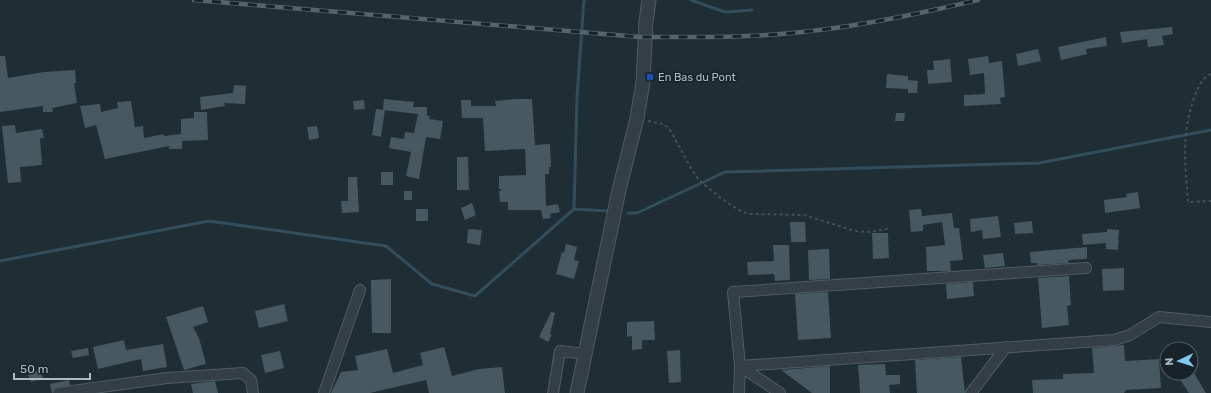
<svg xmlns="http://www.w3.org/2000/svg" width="1211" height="393" font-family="Rubik,sans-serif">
<rect width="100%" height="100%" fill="#1f2d34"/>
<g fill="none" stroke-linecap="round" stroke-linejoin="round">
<!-- stream -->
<path stroke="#334d5b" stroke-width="3" d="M691,0L725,12L752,10
M574,209L577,97L584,0
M628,213H637L725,172L1039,163L1211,130
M0,261L209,221L386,246L432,284L475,296L574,209L608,211"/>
</g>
<!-- building -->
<path fill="#485860" d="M1172,27L1173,34L1162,36L1164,45L1148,47L1147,39L1122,43L1120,32Z
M1106,37L1107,46L1086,49L1087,54L1061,60L1058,47Z
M1038,49L1041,61L1018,66L1016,54Z
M0,56H5L8,78L44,72L75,70L76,83H74L77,103L52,108L53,112H43V106L0,112Z
M988,56L989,63L1002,61L1005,97L1000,98L1001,104L964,106V95L985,94L984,73L970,75L968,59Z
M950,59L952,82L928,84L927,70H934L933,61Z
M887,74L908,76V80L918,81L917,93H908V89L886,88Z
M234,85L246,86L245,104L224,103L225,106L201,110L200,97L233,93Z
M384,99L414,102L413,107H427V116H430L429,119L443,121L440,139L426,137L419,179L406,176L411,152L389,148L391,137L404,139L405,132L414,133L418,114L383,110Z
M515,99H532L535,145L550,144L551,167H549V174H545L546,206L558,204L560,212L550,214L551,218L543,219L541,210H508V202H500L499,191L503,189H499V176L526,175L525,149L485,151L483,118H462L461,100H471V106H496L495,101Z
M364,100L365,109L354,110L353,101Z
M131,101L135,127L143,126L144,138L164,134V136L181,134V119L194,118V112H207L208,140L182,141V149H169V146L105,159L96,125L85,128L80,106L100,104L101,112L118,108L117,102Z
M376,109L385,110L381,137L372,135Z
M896,113H905L904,121H895Z
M15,125L16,133L42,129L44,138H40L42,165L20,167L21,182L8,183L2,126Z
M317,126L319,138L309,140L307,127Z
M457,157H468L469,190H457Z
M381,172H393V185H381Z
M348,177H357L359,212L342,213L341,201H348Z
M404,191H412V200H404Z
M1138,192L1140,208L1105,213L1104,200L1127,197L1126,194Z
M472,203L476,215L465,220L461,208Z
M416,209H428V221H416Z
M921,209L922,216L952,213L954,228H959L963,260L950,261L951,271H927L926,247L945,245L942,222L923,225V231L911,232L909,210Z
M998,216L1001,237L983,239L982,230L971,232L970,219Z
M1032,221L1033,233L1015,234L1014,223Z
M790,222H805L806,242H791Z
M468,229L482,230L480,245L467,243Z
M1107,229L1119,230L1118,250L1106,249V243L1083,245L1082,234L1107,232Z
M872,233H888L889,258L873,259Z
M566,244L577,247L574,260L579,261L574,279L556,274L562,252L564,253Z
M773,245H789L790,280L775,281L774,274L748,275L747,262L774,261Z
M1087,247V259L1068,260L1069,263L1037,265V263H1031L1030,252Z
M829,249L830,279L809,280L808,250Z
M1003,253L1005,266L985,268L983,255Z
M1124,268V290L1103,291L1102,269Z
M1069,276L1071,305L1067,306L1069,325L1042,328L1038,278Z
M391,279V333H372L371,280Z
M973,282L974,296L947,299L946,284Z
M828,292L831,338L798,340L795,294Z
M284,304L288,321L259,328L255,311Z
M203,306L208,322L193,327L199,338L206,364L184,370L166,317Z
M551,312L555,313L550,334L552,335L548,342L539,337Z
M654,321L655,340H642V349L632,350V336L627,337V322Z
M124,340L126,350L163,344L167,367L143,371L141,359L98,369L93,347Z
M1124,345L1125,361L1159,359L1161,388L1126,390L1124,393H1033L1032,380L1063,379V374L1094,373L1092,348Z
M444,347L452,376L479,369L502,367L505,393H429L426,380L370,393H331L341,372L358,370L355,356L387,349L393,373L423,365L420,353Z
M88,348L89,355L73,358L71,351Z
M680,350L681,382L669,383L667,351Z
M280,351L284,368L265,373L261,355Z
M961,357L965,393H917L915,360Z
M885,364L886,375H900V384L889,385L890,393H860L858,365Z
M830,366V393H812L781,370Z
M39,370L43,378L31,382L28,375Z
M1192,370L1206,393H1189L1179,378L1187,373H1191Z
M69,380L70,385L54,388L52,393L50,384Z
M215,381L218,393H193L191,384Z"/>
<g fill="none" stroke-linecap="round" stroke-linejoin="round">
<!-- minor casing -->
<g stroke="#505c63" stroke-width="12">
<path id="minor" d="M740,366L1114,340L1130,335L1159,317L1211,322
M740,366L780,393
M58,393L167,378L243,373L251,380L253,393
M324,393L360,290
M553,393L560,351L586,354
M739,393L740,366L733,292L1086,268
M971,393L1006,347"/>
</g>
<!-- tertiary casing -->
<g stroke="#505c63" stroke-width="15">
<path id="tertiary" d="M577,393L619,190L637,118L643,82L646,22L649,0"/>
</g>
<!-- path -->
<path stroke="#415451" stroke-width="2" stroke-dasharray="3 3" stroke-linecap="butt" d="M1211,74C1203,77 1198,87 1195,95C1181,134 1185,162 1188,202L1211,201
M648,121L663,124L669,128L692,170L700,181L722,199L742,212L752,214L804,215L855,231L870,232L891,228"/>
<!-- minor -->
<use href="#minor" stroke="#333e45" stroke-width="10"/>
<!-- tertiary -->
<use href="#tertiary" stroke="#333e45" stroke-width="13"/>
<!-- rail casing -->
<g stroke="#55646c" stroke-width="4.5">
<path id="rail" d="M194,0L640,37C687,37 734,38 780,34C847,29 913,15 978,0"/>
</g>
<!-- rail -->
<use href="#rail" stroke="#182329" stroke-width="3" stroke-dasharray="9" stroke-linecap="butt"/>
</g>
<!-- markers -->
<rect fill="#1a4fb4" stroke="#182329" stroke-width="1.5" x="646" y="73" width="8" height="8" rx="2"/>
<g text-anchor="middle" stroke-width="3" stroke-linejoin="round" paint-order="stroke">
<!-- poi labels -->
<g font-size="11" fill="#acbac2" stroke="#182329" text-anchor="start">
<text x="658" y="81">En Bas du Pont</text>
</g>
</g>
<!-- north arrow -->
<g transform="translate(1179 361) rotate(266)"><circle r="19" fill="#182329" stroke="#535f66"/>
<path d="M0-3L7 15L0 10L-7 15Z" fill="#81c8f2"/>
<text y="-6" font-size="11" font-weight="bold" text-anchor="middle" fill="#acbac2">N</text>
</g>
<!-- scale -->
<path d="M14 373v6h76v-6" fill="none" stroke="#acbac2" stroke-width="2"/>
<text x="20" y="373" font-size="12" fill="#acbac2" stroke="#182329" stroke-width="3" paint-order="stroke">50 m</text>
</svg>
